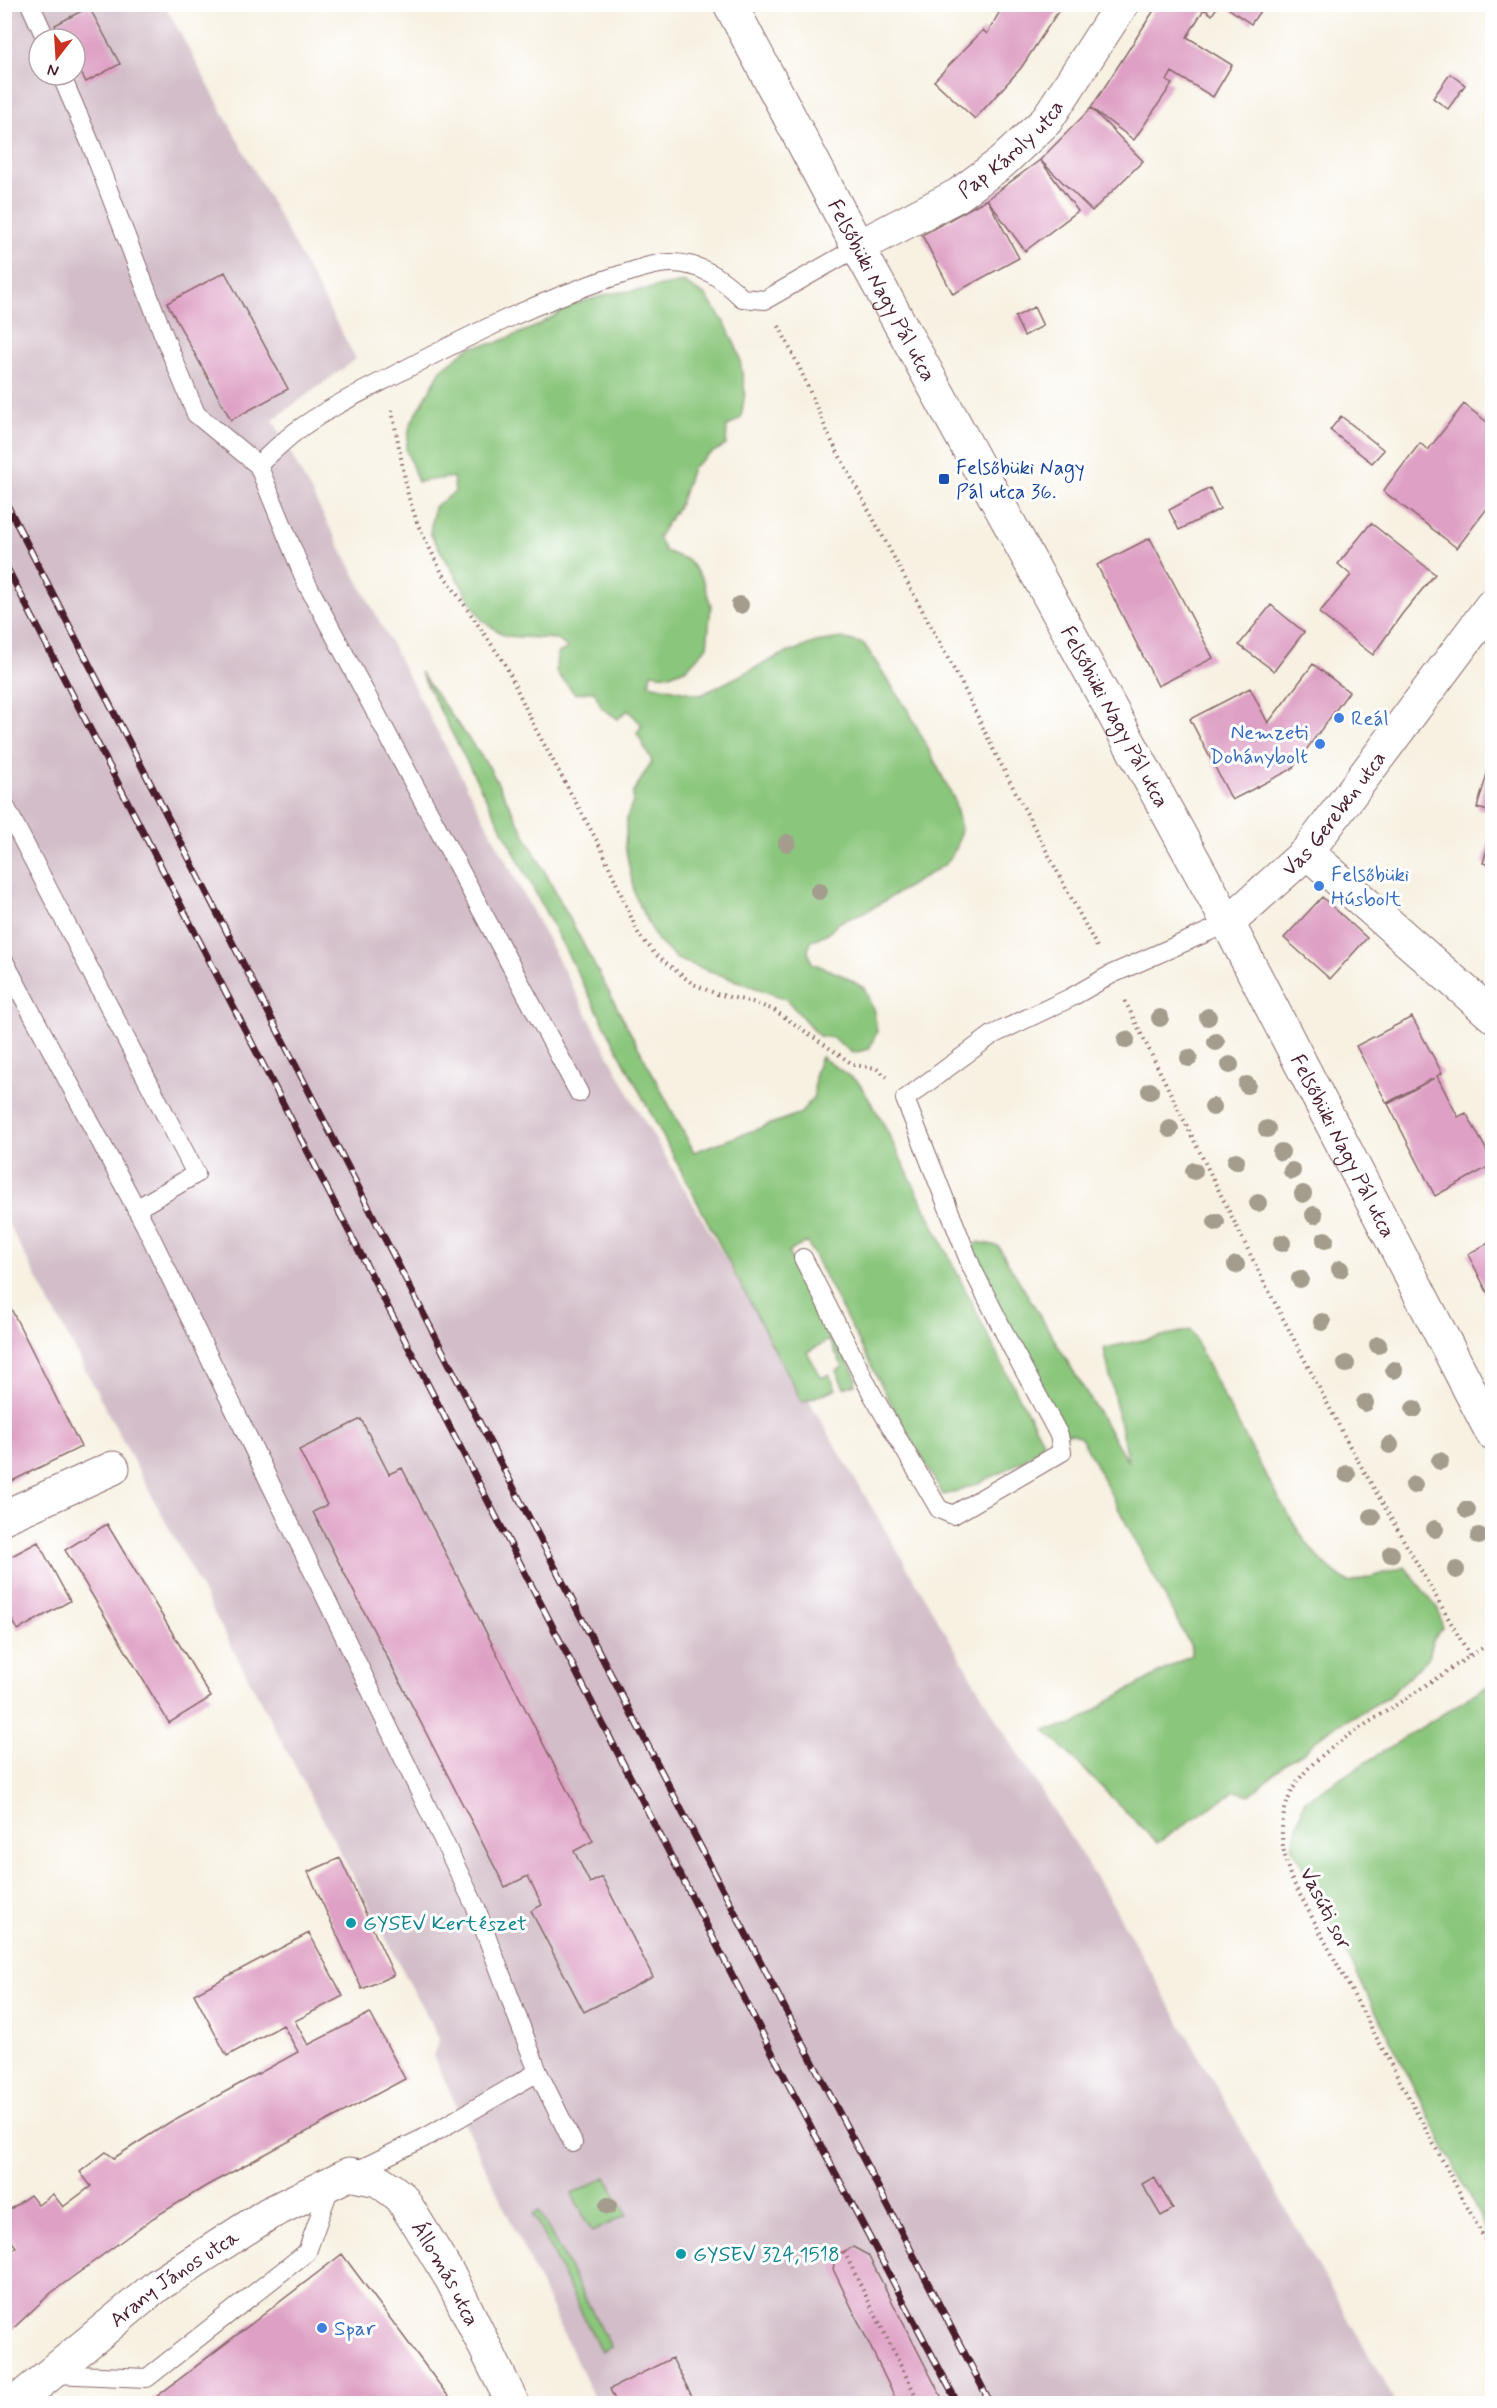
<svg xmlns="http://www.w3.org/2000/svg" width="1497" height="2408" font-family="Mynerve,sans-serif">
<rect width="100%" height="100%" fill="#fff"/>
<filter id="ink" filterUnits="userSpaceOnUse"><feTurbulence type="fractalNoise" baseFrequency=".0167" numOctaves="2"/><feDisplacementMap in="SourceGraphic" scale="12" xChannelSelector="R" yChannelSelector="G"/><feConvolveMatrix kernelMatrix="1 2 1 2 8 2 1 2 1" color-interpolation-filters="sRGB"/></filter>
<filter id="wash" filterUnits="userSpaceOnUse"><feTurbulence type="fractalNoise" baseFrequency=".008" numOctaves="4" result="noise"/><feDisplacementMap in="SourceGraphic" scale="24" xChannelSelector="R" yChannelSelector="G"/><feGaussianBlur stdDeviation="1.35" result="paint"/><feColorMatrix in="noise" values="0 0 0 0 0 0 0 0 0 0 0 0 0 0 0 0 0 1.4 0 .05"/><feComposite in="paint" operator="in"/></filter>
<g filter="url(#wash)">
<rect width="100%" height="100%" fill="#f7f1e2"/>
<!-- industrial -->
<path fill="#d2bdc8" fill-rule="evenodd" d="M4,5H165L356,359L273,420L635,1105L1004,1732L1112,1903L1396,2403H596L433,2056L439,2039L5,1218ZM39,39H75V75H39Z"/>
<!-- green -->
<path fill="#8ac67c" stroke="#6a7254" stroke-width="1.5" d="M683,282L706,296L726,325L739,354L745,392L741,418L727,427L726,445L708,455L692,468L680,504L658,537L665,551L688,560L702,578L711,605L707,647L687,668L670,675L651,673L649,684L701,695L779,656L816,642L842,638L864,644L909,712L954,799L961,829L957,847L946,864L871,909L838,923L830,932L811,941L808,951L812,963L844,976L864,988L874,1012L877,1032L869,1049L852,1053L833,1038L819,1036L786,999L677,959L657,940L635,896L625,846L627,817L633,802V793L652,761L637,733L642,725L628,710L618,719L602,708L594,691L575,694L556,672L557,654L568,648L557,639L505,636L482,620L430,533L434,507L455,492L453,477L418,482L406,449L410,425L441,370L470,347L496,343L537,326L574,304L613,293L641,290Z
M420,672L489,767L694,1152L801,1113L814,1096L815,1073L821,1057L859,1083L880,1117L1007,1374L1044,1443C1025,1465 971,1488 943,1495L888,1398L807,1242L788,1252L856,1377L855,1384L844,1388L836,1371L843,1367L829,1340L807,1352L822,1378L829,1374L836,1389L802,1402Z
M978,1242L998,1246L1128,1462L1104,1348L1191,1330C1213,1378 1237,1423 1262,1468C1285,1509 1308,1558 1349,1583L1405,1567L1438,1609L1443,1628L1432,1641L1428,1658L1387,1698L1325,1732L1303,1753L1287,1762L1250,1795L1235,1791L1157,1843L1045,1730L1074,1725L1107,1702L1191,1655V1647L1081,1437L1070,1433L1064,1436L966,1253Z
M1492,1683V2241L1292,1846L1304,1801Z
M606,2177L627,2215L592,2232L572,2194Z
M539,2211L611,2347L601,2352L533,2214Z"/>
<g id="blocks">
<!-- building -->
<path fill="#dea0c4" d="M1004,4H1063L1021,68L975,119L934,81L983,30L987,34Z
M1158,4H1219L1212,15L1204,9L1187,37L1232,65L1213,97L1172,72L1167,81L1172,84L1134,140L1091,108Z
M1222,4H1265L1251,24Z
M89,7L120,64L86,82L75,62V39H62L55,25Z
M1450,74L1465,85L1448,109L1433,98Z
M1091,108L1143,161L1092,211L1040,160L1078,211L1025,251L987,199L1019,258L953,294L922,235L987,199L1040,160Z
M225,272L288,389L231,420L167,303Z
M1034,307L1043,326L1024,336L1015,317Z
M1464,404L1492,426V502L1457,548L1383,491L1420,443L1428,450Z
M1341,416L1384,450L1372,463L1330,430Z
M1210,488L1220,509L1179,530L1169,510Z
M1371,523L1435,574L1402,614L1373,655L1319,613L1351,575L1338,564Z
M1150,538L1213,658L1158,686L1097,565Z
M1271,605L1304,632L1274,671L1239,645Z
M1313,664L1349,692L1292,769L1232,800L1190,719L1250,688L1268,723Z
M1490,764L1492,765V812L1477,808Z
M1492,832V866L1483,863Z
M1322,897L1367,938L1330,979L1284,938Z
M1412,1017L1442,1073L1437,1076L1458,1117L1466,1113L1492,1160V1165L1435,1196L1388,1104L1434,1078L1387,1103L1356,1046Z
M1492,1241V1302L1468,1254Z
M4,1295L81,1447L4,1485Z
M361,1419L389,1474L402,1468L593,1841L574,1851L590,1883L602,1877L653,1977L584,2012L531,1911L542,1905L528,1876L505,1887L313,1512L327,1505L299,1450Z
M107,1524L211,1697L169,1723L65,1550Z
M38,1542L70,1601L18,1630L4,1605V1560Z
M340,1858L394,1975L362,1989L308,1872Z
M309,1933L343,1996L295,2021L308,2045L370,2013L405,2079L206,2186L153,2218L51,2293L4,2337V2258L16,2247L4,2231V2214L30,2195L38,2205L53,2194L63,2207L91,2186L80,2172L106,2152L114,2158L170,2122L298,2052L283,2025L227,2056L194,1994Z
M1154,2177L1173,2209L1161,2216L1142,2184Z
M853,2247L868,2255L945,2404H898L833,2269L836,2255Z
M342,2254L454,2404H153L151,2401Z
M672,2358L696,2404H617L610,2389Z"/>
</g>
</g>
<g filter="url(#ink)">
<use href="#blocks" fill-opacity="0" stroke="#87686b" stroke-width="1.5"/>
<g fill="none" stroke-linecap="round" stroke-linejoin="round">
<!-- lane casing -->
<g stroke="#87686b" stroke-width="20">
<path id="lane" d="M30,4L46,39
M61,75L92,147L162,331L196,414L258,465
M4,804L196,1174L136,1209
M4,961L145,1225L476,1908L538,2072L573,2143
M579,1093L306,582L258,465C270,454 282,442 295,432C327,408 366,390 402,371C470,335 539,301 613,277C632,272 651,263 671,263C701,263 722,278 742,298L765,300L858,247
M803,1258L872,1394L939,1509L953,1515L1062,1452L1059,1435L1012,1348L972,1268L905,1099L992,1035L1070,998L1112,974L1228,923
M354,2172L430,2135L538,2072
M53,2374L147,2378L307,2252L331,2184"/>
</g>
<!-- street casing -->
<g stroke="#87686b" stroke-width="35">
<g id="street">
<path id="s1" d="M730,4L858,247L1228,923L1492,1433"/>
<path id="s2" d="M858,247L958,195L1001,163L1046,121L1122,4"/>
<path d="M1307,852L1492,1015"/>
<path id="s3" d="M1228,923L1307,852L1492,605"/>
<path d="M4,1517L113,1468"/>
<path id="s4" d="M14,2404L158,2285L268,2214L349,2174L378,2180L401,2197L452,2280L513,2404"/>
</g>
</g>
<!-- path -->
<path stroke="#87686b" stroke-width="4" stroke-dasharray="1.5 4.5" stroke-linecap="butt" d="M779,326L800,369L829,436L966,692L994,751L1098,949
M392,410L408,495L418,525L441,571L505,664L535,728L602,850L639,935L656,955L693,984L717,994L752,1002L774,1010L854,1065L876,1068L887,1077
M1125,1001L1263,1280L1349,1445L1470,1656
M1492,1642C1460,1662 1428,1684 1396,1705C1363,1727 1308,1756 1291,1793C1277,1824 1281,1847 1291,1878L1492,2253
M844,2252L920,2404"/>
<!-- lane -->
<use href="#lane" stroke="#fff" stroke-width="18"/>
<!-- street -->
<use href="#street" stroke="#fff" stroke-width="33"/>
<!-- rail casing -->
<g stroke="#4a1f2b" stroke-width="7">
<path id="rail" d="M4,499L473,1410L991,2404
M4,562L793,2093L958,2404"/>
</g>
<!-- rail -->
<use href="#rail" stroke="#fff" stroke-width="4.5" stroke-dasharray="14" stroke-linecap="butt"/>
</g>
<!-- trees -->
<g fill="#a49d8d">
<circle cx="740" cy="605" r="9"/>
<circle cx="787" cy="843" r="9"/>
<circle cx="819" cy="891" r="9"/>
<circle cx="1208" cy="1017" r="9"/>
<circle cx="1160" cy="1018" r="9"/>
<circle cx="1126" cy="1040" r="9"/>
<circle cx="1216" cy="1042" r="9"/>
<circle cx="1189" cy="1058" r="9"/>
<circle cx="1230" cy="1065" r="9"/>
<circle cx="1247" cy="1085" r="9"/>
<circle cx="1150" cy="1091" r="9"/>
<circle cx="1213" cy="1107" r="9"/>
<circle cx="1170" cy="1129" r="9"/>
<circle cx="1267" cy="1129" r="9"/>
<circle cx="1281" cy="1152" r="9"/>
<circle cx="1236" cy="1161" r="9"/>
<circle cx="1194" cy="1171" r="9"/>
<circle cx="1292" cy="1171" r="9"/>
<circle cx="1303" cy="1194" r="9"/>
<circle cx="1258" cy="1203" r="9"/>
<circle cx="1314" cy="1215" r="9"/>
<circle cx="1216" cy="1222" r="9"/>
<circle cx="1325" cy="1240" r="9"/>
<circle cx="1282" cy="1243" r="9"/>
<circle cx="1236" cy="1265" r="9"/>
<circle cx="1340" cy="1269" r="9"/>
<circle cx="1300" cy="1279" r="9"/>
<circle cx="1322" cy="1322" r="9"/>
<circle cx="1378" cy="1345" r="9"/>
<circle cx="1346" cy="1364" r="9"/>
<circle cx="1394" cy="1370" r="9"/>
<circle cx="1365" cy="1403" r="9"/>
<circle cx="1414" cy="1409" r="9"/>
<circle cx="1390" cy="1445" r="9"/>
<circle cx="1440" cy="1461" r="9"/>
<circle cx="1347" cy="1474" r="9"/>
<circle cx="1414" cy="1485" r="9"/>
<circle cx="1467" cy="1510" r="9"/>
<circle cx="1372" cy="1517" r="9"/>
<circle cx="1435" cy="1529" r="9"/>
<circle cx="1479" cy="1536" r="9"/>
<circle cx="1391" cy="1554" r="9"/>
<circle cx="1456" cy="1570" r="9"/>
<circle cx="608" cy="2206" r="9"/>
</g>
</g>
<!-- markers -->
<rect fill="#1a4fb4" stroke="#fff" stroke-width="2" x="938" y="473" width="12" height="12" rx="3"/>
<g fill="#3f7fe0" stroke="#fff" stroke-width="2">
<circle cx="1339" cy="718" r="6"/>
<circle cx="1320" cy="744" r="6"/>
<circle cx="1319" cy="886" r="6"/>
<circle cx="322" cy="2328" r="6"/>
</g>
<g fill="#0f9aa8" stroke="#fff" stroke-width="2">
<circle cx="351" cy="1923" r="6"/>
<circle cx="681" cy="2254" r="6"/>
</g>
<g text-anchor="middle" stroke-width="6" stroke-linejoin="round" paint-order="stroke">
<!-- street labels -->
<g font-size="21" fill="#4a1f2b" stroke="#fff">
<text dy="7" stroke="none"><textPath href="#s2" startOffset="183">Pap Károly utca</textPath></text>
<text dy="7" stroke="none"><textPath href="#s1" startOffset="324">Felsőbüki Nagy Pál utca</textPath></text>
<text dy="7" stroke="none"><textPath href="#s1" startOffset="810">Felsőbüki Nagy Pál utca</textPath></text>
<text dy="7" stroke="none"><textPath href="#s3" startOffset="153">Vas Gereben utca</textPath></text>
<text dy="7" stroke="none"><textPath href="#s1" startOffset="1296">Felsőbüki Nagy Pál utca</textPath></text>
<text transform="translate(1326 1908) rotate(63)" y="7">Vasúti sor</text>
<text dy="7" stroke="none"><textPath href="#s4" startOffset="555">Állomás utca</textPath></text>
<text dy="7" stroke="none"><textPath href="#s4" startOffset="204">Arany János utca</textPath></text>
</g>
<!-- transit labels -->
<g font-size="21" fill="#164399" stroke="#fff" text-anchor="start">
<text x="956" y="474">Felsőbüki Nagy<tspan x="956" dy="24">Pál utca 36.</tspan></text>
</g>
<!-- shop labels -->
<g font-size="21" fill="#366cbe" stroke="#fff" text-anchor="start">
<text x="1351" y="725">Reál</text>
<text x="1308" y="739" text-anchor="end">Nemzeti<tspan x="1308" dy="24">Dohánybolt</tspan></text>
<text x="1331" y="881">Felsőbüki<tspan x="1331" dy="24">Húsbolt</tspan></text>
<text x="334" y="2335">Spar</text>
</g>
<!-- culture labels -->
<g font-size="21" fill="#0d838f" stroke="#fff" text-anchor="start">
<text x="363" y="1930">GYSEV Kertészet</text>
<text x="693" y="2261">GYSEV 324,1518</text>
</g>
</g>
<!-- margin -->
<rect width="1497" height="2408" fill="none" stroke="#fff" stroke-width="24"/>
<!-- north arrow -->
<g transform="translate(57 57) rotate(197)"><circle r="28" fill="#ffffff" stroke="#b7a5aa" stroke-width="1.5"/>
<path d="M0-4.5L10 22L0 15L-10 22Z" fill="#c8321e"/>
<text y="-9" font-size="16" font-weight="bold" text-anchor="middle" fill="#4a1f2b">N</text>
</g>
</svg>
